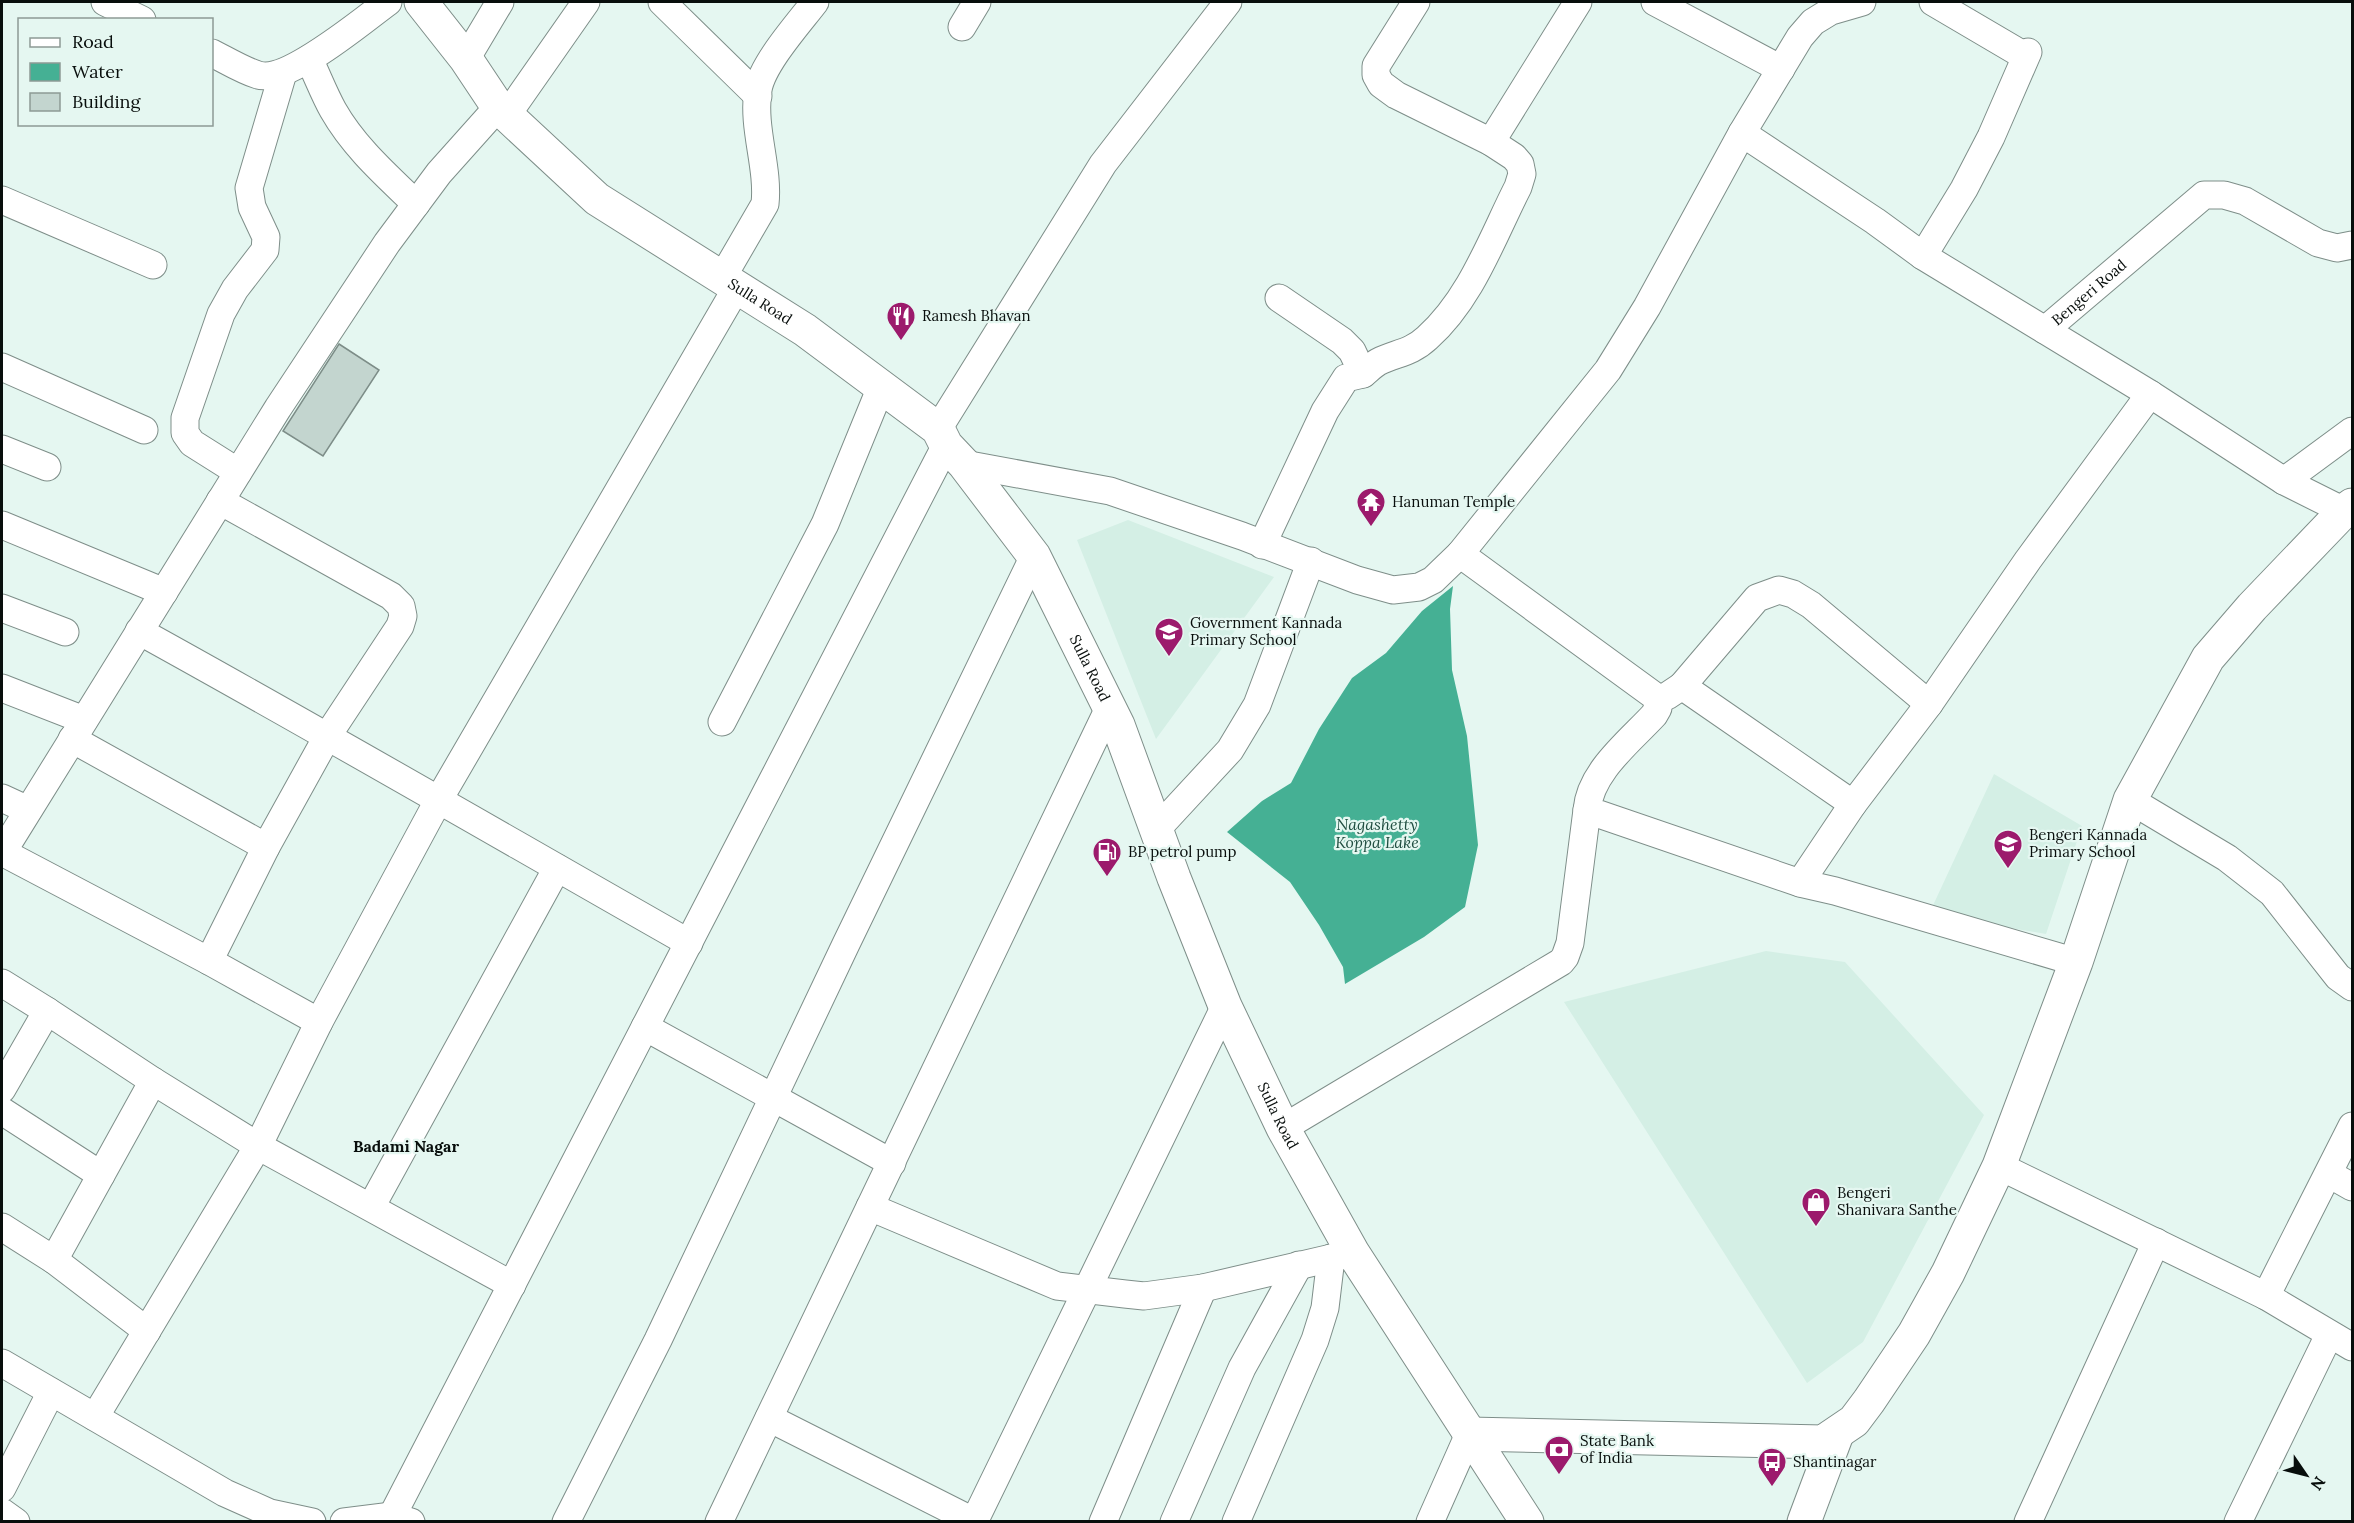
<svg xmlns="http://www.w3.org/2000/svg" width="2354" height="1523" font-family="Lora,serif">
<rect width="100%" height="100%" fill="#e5f7f1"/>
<!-- built -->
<path fill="#d4efe5" d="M1128,520L1274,577L1156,739L1077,540Z
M1994,774L2082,826L2046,934L1929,914Z
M1766,951L1845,962L1984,1115L1863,1342L1807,1383L1564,1002Z"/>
<!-- water -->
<path fill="#45b094" d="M1453,586L1450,609L1452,670L1467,736L1478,845L1465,907L1424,937L1345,984L1343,967L1319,925L1290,882L1227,832L1262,801L1291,783L1319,729L1352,678L1386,653L1422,611Z"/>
<!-- building -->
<path fill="#c3d5cf" stroke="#7d8d88" stroke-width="1.5" d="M339,344L379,370L323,456L283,431Z"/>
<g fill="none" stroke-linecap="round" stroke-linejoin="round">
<!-- minor casing -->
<g stroke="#7e8e89" stroke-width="29">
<g id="minor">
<path d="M105,2L142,20"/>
<path d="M662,2L758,96"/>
<path d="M1655,2L1781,69"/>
<path d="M1933,2L2018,52"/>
<path d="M962,27L977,2"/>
<path d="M212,53C226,60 242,70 258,75C288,84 363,20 388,2"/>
<path d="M309,59C317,75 324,94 333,110C354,147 386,175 416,204"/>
<path d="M466,59L500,2"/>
<path d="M507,115L586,2"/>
<path d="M1742,133L1875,221L1923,256L2150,394L2284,481L2344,511"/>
<path d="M1491,142L1578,2"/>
<path d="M2,200L153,265"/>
<path d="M1923,256L1964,189L1991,137L2028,52"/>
<path d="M722,278L765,204C769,167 752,128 758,90C762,64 799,23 815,2"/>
<path id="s1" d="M2045,330L2204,195H2224L2245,201L2318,243L2337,248L2352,245"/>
<path d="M2,367L144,430"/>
<path d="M1363,374C1368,370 1373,365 1378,362C1396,353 1411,353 1427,338C1471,299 1492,238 1518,187L1522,174L1520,164L1514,157L1491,142L1396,95L1381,84L1376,75V66L1416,2"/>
<path d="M938,429L1103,164L1228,2"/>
<path d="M2,449L47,467"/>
<path d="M964,464L1110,491L1242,536L1357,580L1393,590L1419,587L1433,580L1460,554L1608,370L1647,307L1742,133L1800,37L1813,22L1831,11L1862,2"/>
<path d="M238,472L192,443L185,433V418L221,314L235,289L265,250L266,237L252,207L249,188L283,73"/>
<path d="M2284,481L2352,431"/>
<path d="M2,525L164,592"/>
<path d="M1262,545L1325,411L1346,378L1363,374L1352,351L1342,341L1279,298"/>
<path d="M1460,554L1656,697L1658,708L1654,715C1629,742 1590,772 1587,810L1800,883L1835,891L2076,962"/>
<path d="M2,608L65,632"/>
<path d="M139,631C324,733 506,839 689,943"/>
<path d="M1682,686L1757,598L1779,590L1793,594L1811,605L1929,704"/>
<path d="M2,688L84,720"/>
<path d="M1667,696L1682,686L1853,804"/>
<path d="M722,722L825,524L881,387"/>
<path d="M72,739L266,847"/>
<path d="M2,798L28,810"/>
<path d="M2130,800L2227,858L2272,893L2338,977L2352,987"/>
<path d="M1156,830L1230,750L1257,705L1311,561"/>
<path d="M2,852L209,961L319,1022"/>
<path d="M2,853L278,408L387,243L439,173L498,107"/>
<path d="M1800,883L1853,804L1929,704L2028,560L2150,394"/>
<path d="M209,961L266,847L328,735L400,626L403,616L401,606L391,596L220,501"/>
<path d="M2,983L47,1011L2,1089"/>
<path d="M645,1027L892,1163"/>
<path d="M153,1081L258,1146L512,1285"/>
<path d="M2,1111L101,1175"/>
<path d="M1283,1128L1561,962L1565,957L1570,943L1587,810"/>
<path d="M1999,1166L2266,1296L2352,1347"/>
<path d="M2329,1174L2352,1187"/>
<path d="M371,1207L557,868"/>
<path d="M870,1207L1057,1286L1125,1294L1144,1296L1203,1288L1353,1253"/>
<path d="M2,1227L54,1260L153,1081L47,1011"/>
<path d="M54,1260L147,1331"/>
<path d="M2266,1296L2352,1126"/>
<path d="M2,1363L225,1493L270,1513L312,1522"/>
<path d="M95,1417L258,1146L319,1022L438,801L737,287"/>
<path d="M769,1418L975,1522"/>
<path d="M2,1488L51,1392"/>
<path d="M2,1512L16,1522"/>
<path d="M344,1522L392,1516L411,1522"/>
<path d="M389,1522L946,445"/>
<path d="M566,1522L658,1340L846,944L1034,556"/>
<path d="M719,1522L1109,708"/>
<path d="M974,1522L1225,1006"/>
<path d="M1103,1522L1203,1288"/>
<path d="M1174,1522L1242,1368L1299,1265"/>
<path d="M1236,1522L1315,1340L1325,1308L1331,1258"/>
<path d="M1430,1522L1469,1434"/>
<path d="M2028,1522L2156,1242"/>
<path d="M2238,1522L2329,1335"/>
</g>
</g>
<!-- major casing -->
<g stroke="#7e8e89" stroke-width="35">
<g id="major">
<path id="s2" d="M421,2L466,59L498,107L597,199L805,330L938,429L946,445L964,464L1034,556L1118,725L1174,878L1225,1006L1283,1128L1353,1253L1527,1522"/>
<path d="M1469,1434L1823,1442L1854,1421L1869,1401L1914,1334L1948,1273L1999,1166L2076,962L2130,800L2208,658L2252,607L2344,511L2352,505"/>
<path d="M1804,1522L1837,1434"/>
</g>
</g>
<!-- minor -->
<use href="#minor" stroke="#fff" stroke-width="27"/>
<!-- major -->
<use href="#major" stroke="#fff" stroke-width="33"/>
</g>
<!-- icons -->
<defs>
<g id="restaurant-pin" transform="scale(1.5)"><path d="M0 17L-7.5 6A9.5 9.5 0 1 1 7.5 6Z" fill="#9c1a6c" stroke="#e5f7f1"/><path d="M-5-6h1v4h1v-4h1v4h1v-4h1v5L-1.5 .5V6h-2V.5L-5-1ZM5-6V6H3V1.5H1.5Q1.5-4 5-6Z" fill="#fff"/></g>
<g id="temple-pin" transform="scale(1.5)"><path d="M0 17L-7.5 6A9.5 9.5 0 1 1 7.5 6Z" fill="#9c1a6c" stroke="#e5f7f1"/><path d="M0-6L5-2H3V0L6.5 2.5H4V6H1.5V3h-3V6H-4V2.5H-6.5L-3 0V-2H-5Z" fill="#fff"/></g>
<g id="school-pin" transform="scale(1.5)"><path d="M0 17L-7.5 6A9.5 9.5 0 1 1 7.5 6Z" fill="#9c1a6c" stroke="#e5f7f1"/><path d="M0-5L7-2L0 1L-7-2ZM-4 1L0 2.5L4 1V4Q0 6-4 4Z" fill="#fff"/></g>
<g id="fuel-pin" transform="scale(1.5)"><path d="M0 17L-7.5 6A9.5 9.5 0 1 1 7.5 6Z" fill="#9c1a6c" stroke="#e5f7f1"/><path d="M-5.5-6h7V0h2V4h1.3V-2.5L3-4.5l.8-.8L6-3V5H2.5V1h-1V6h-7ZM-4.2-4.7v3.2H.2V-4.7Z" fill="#fff"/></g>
<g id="shop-pin" transform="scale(1.5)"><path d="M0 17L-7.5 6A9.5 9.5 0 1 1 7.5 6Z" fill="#9c1a6c" stroke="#e5f7f1"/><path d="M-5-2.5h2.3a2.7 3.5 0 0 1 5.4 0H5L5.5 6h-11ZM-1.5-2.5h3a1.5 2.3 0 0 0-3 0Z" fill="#fff"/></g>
<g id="bank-pin" transform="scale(1.5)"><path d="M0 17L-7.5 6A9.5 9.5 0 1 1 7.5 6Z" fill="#9c1a6c" stroke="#e5f7f1"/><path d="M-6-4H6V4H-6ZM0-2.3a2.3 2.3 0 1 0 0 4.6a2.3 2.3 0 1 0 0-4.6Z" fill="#fff"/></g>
<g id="bus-pin" transform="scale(1.5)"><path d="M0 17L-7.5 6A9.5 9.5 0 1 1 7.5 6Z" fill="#9c1a6c" stroke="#e5f7f1"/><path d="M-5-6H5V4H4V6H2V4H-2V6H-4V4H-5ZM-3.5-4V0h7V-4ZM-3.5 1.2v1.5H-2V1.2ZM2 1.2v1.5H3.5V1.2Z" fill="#fff"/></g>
</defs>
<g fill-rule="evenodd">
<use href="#restaurant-pin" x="901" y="316"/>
<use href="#temple-pin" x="1371" y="502"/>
<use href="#school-pin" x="1169" y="632"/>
<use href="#school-pin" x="2008" y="844"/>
<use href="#fuel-pin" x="1107" y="852"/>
<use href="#shop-pin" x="1816" y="1202"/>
<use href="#bank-pin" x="1559" y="1450"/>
<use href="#bus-pin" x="1772" y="1462"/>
</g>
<g text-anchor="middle" stroke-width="4.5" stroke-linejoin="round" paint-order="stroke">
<!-- street labels -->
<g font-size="15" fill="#080e0c" stroke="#e5f7f1">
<text dy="5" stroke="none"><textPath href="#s1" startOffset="58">Bengeri Road</textPath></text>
<text dy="5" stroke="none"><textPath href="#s2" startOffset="458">Sulla Road</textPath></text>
<text dy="5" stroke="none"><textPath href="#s2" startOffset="962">Sulla Road</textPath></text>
<text dy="5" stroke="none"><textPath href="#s2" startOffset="1448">Sulla Road</textPath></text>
</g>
<!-- poi labels -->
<g font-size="15" fill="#080e0c" stroke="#e5f7f1" text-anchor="start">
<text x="922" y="321">Ramesh Bhavan</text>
<text x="1392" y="507">Hanuman Temple</text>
<text x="1190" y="628">Government Kannada<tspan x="1190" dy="17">Primary School</tspan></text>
<text x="2029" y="840">Bengeri Kannada<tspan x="2029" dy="17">Primary School</tspan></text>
<text x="1128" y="857">BP petrol pump</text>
<text x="1837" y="1198">Bengeri<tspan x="1837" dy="17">Shanivara Santhe</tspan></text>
<text x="1580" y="1446">State Bank<tspan x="1580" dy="17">of India</tspan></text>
<text x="1793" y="1467">Shantinagar</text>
</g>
<!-- water labels -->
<g font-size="16" font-style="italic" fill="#204e41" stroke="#e5f7f1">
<text x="1377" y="830">Nagashetty<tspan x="1377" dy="18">Koppa Lake</tspan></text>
</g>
<!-- neighbourhood labels -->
<g font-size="16" font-weight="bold" fill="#080e0c" stroke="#e5f7f1">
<text x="406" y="1152">Badami Nagar</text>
</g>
</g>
<!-- border -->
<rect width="2354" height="1523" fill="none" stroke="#080e0c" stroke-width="6"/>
<!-- legend -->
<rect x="18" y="18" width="195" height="108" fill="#e5f7f1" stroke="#8d9a95" stroke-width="1.5"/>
<rect x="30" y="38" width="30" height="9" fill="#ffffff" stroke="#8d9a95" stroke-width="1.5"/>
<text x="72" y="48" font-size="18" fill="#080e0c">Road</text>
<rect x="30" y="63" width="30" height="18" fill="#45b094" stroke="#8d9a95" stroke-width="1.5"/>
<text x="72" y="78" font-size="18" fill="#080e0c">Water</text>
<rect x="30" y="93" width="30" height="18" fill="#c3d5cf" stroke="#8d9a95" stroke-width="1.5"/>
<text x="72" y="108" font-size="18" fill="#080e0c">Building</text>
<!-- north arrow -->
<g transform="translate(2306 1475) rotate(125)" stroke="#e5f7f1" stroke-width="4.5" paint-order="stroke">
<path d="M0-4.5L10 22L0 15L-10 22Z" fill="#080e0c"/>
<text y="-9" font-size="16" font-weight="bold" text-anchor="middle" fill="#080e0c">N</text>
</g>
</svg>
